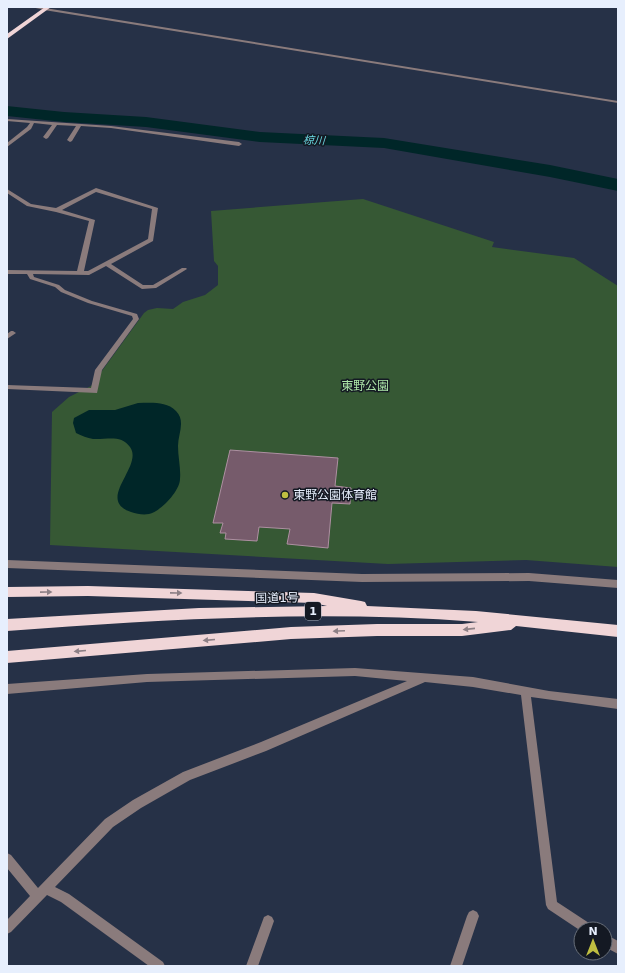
<svg xmlns="http://www.w3.org/2000/svg" width="625" height="973" font-family="'DejaVu Sans','Noto Sans JP',sans-serif">
<rect width="100%" height="100%" fill="#263147"/>
<!-- green -->
<path fill="#365834" d="M363,199L494,242L492,247L574,258L618,286V567L526,560L388,564L50,545L52,412L69,397L91,386L144,313L148,310L157,308L173,309L183,302L205,295L218,285V266L214,261L211,211Z"/>
<!-- water -->
<path fill="#002628" d="M138,403C151,403 166,401 176,411C186,421 178,434 178,446C178,457 181,469 180,479C180,491 160,512 149,514C143,515 137,514 131,512C95,500 144,466 130,447C121,434 106,440 93,439C87,438 82,436 76,433L73,423L74,418L89,410H115Z"/>
<g fill="none" stroke-linecap="round" stroke-linejoin="round">
<!-- river -->
<path fill="#002628" fill-rule="evenodd" d="M7,106L64,112L146,117L260,132L384,138L550,165L618,179V191L550,177L384,148L260,142L146,127L64,122L7,116Z"/>
</g>
<!-- building -->
<path fill="#765b6b" stroke="#ae90a2" d="M230,450L338,458L335,486L351,488L350,504L332,503L328,548L287,544L290,529L259,527L257,541L225,539L226,533H220L223,523H213Z"/>
<g fill="none" stroke-linecap="round" stroke-linejoin="round">
<!-- minor -->
<path fill="#8a7b7c" fill-rule="evenodd" d="M45,8L618,101V103L44,10Z
M7,119L111,126L239,142L242,144L239,146L111,128L81,126L72,141L70,142L67,140L76,126L57,125L48,138L46,139L43,137L52,125L34,123L31,129L7,147V143L27,127L30,123L7,121Z
M96,188L158,208L153,241L111,264L143,285H153L182,268H186L187,269L156,288L142,289L106,266L89,275L33,274L34,277L59,285L65,290L92,301L137,314L139,319L102,370L97,393L7,389V385L91,388L95,370L133,319L132,316L88,303L61,292L55,287L30,279L27,274H7V270L77,271L89,221L56,212L27,206L7,193V189L31,204L56,208ZM96,192L152,209L148,239L88,271H84L95,220L62,210Z
M11,331H13L16,333L7,339V334Z
M355,668L473,677L549,691L618,699V709L531,697L557,902L592,925L594,929H581V931L548,909L546,905L521,695L473,687L425,682L266,751L190,780L141,808L113,827L55,887L69,894L163,962L165,966H149L61,902L47,895L11,932L7,934V920L30,896L7,868V853L11,855L38,888L105,819L133,800L183,772L261,742L407,681L355,676L147,682L7,694V684L147,674Z
M473,910L477,912L479,916L462,966H450L467,916L469,912Z
M268,915L272,917L274,921L258,966H246L264,917Z
M605,934L618,941V954L605,947Z"/>
<!-- tertiary -->
<path fill="#8a7b7c" fill-rule="evenodd" d="M31,7H40L47,9L45,10Z
M7,560L362,574L529,573L618,580V588L529,581L362,582L7,568Z"/>
<!-- trunk -->
<path fill="#f0d5d7" fill-rule="evenodd" d="M45,7H51L7,39V34Z
M88,586L314,593L361,601L365,602L367,606L476,611L618,625V637L516,626L511,630L462,636H377L291,639L7,663V651L291,627L377,624H462L478,622C321,610 163,619 7,631V619L199,608L327,606L314,603L88,596L7,597V587Z"/>
</g>
<!-- one-way arrows -->
<defs><path id="oneway-solid" d="M-6-.8H1V-3.2L6.5 0L1 3.2V.8H-6Z"/></defs>
<g fill="#8d8086">
<use href="#oneway-solid" transform="translate(46 592) rotate(-1)"/>
<use href="#oneway-solid" transform="translate(176 593) rotate(1)"/>
<use href="#oneway-solid" transform="translate(469 629) rotate(174)"/>
<use href="#oneway-solid" transform="translate(339 631) rotate(178)"/>
<use href="#oneway-solid" transform="translate(209 640) rotate(175)"/>
<use href="#oneway-solid" transform="translate(80 651) rotate(175)"/>
</g>
<!-- markers -->
<circle fill="#bfbe41" stroke="#141923" stroke-width="1.5" cx="285" cy="495" r="4"/>
<g text-anchor="middle" stroke-width="3" stroke-linejoin="round" paint-order="stroke">
<!-- far-water labels -->
<g font-size="11" font-style="italic" fill="#66d5dd" stroke="#141923">
<text transform="translate(314 140) rotate(3)" y="4">椋川</text>
</g>
<!-- shield labels -->
<rect fill="#141923" stroke="#a8afbc" stroke-width="1" x="305" y="602" width="16" height="18" rx="3"/>
<g font-size="11" font-weight="bold" fill="#e7effd">
<text x="313" y="615">1</text>
</g>
<!-- park labels -->
<g font-size="12" fill="#aee7a9" stroke="#141923">
<text x="365" y="390">東野公園</text>
</g>
<!-- poi labels -->
<g font-size="12" fill="#e7effd" stroke="#141923" text-anchor="start">
<text x="293" y="499">東野公園体育館</text>
</g>
<!-- street labels -->
<g font-size="12" fill="#e7effd" stroke="#141923">
<text transform="translate(277 598) rotate(-1)" y="4">国道1号</text>
</g>
</g>
<!-- border -->
<rect width="625" height="973" fill="none" stroke="#e7effd" stroke-width="16"/>
<!-- north arrow -->
<g transform="translate(593 941)"><circle r="19" fill="#141923" stroke="#686f7a"/>
<path d="M0-3L7 15L0 10L-7 15Z" fill="#bfbe41"/>
<text y="-6" font-size="11" font-weight="bold" text-anchor="middle" fill="#e7effd">N</text>
</g>
</svg>
